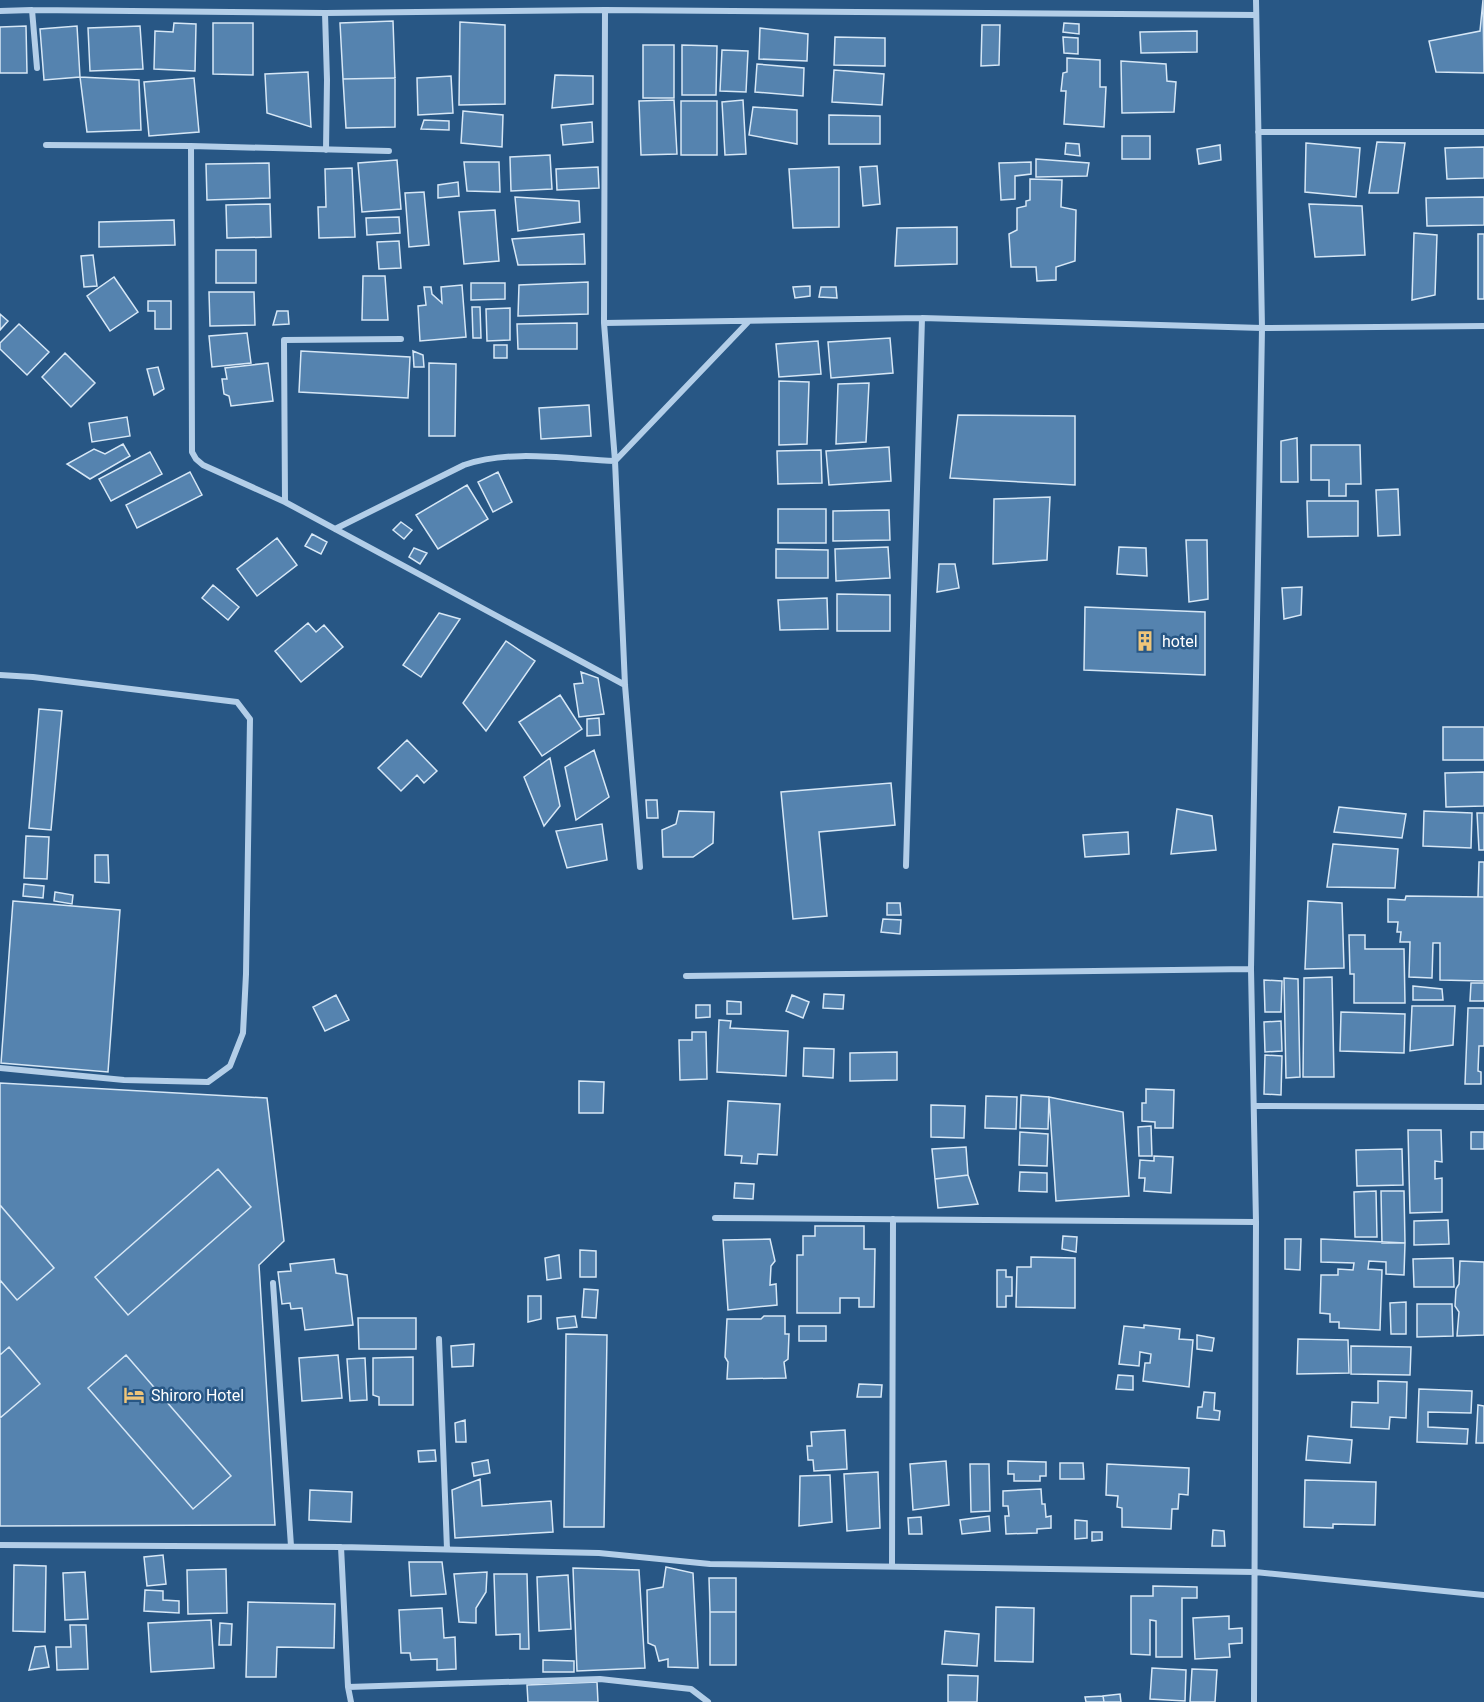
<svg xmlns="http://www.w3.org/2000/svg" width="1484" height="1702" font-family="Roboto,sans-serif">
<rect width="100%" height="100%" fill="#285785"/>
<!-- building -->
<path fill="#5583af" stroke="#d6e7f6" stroke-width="1.5" d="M1483,0L1484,73L1436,72L1429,41L1480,31Z
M393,21L395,78L343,79L340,23Z
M460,22L505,25V104L459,105Z
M174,23L196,24L195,71L154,69L155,31L173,32Z
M213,23H253V75L213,74Z
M1064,23L1079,24V34L1063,32Z
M982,25H1000L999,65L981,66Z
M26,26L27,73H0V27Z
M77,26L80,77L44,80L40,29Z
M140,26L143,69L90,71L88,28Z
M760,28L808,34L807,61L759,59Z
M1197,31V52L1141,53L1140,32Z
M835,37L885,38V66L834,65Z
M1063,37L1078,38V54L1064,53Z
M643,45H674V98H643Z
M682,45L717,46L716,95H682Z
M722,50L748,51L746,92L720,91Z
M1067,58L1100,60V87H1106L1104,127L1064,124L1066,91H1061L1063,73L1067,72Z
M1121,61L1166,64L1167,81L1176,82L1174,112L1122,113Z
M757,64L804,68L803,96L755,92Z
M834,70L884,74L882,105L832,102Z
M308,72L311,127L267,113L265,74Z
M555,75L593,76V104L552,108Z
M451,76L453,113L418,115L417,78Z
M80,77L139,80L141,130L87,132Z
M194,78L199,132L149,136L144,82Z
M395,78V127L346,128L343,79Z
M674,100L677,154L641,155L639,101Z
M743,100L746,154L725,155L722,102Z
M681,101H717V155H681Z
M753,107L797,110V144L749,135Z
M463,111L503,115L502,147L461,143Z
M829,115L880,116V144H829Z
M424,120L449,121V130L421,129Z
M592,122L593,142L563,145L561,125Z
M1122,136H1150V159H1122Z
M1377,142L1405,143L1398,193H1369Z
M1066,143L1079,144L1080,156L1065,154Z
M1306,143L1360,148L1356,197L1305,192Z
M1220,145L1221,160L1199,164L1197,149Z
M1484,147V178L1447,179L1445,148Z
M550,155L552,189L511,191L510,157Z
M1036,159L1089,163L1087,176L1036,177Z
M397,160L401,209L362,212L358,163Z
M464,162H499L500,192L467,191Z
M1031,162V174L1015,176V199L1001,200L999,163Z
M269,163L270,198L207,200L206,164Z
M877,166L880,204L863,206L860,167Z
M598,167L599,188L557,190L556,169Z
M839,167V227L793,228L789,169Z
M352,168L355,237L319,238L318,207H326L325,169Z
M1030,179L1062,180L1061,207L1076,210L1075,261L1056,267V280L1037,281L1036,267H1011L1009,234L1017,230V208L1026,206V201L1030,200Z
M458,182L459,196L438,198V185Z
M424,192L429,245L409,247L405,193Z
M515,197L579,201L580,222L518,231Z
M1484,197V225L1427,226L1426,198Z
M270,204L271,237L227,238L226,205Z
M1309,204L1362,206L1365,255L1315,257Z
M495,210L499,261L464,264L459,212Z
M399,217L400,233L367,235L366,218Z
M174,220L175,245L99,247V222Z
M957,227V264L895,266L897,228Z
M1414,233L1437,235L1435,295L1412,300Z
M584,234L585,264L518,265L512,239Z
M1478,234H1484V299H1478Z
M399,241L401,268L379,269L377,242Z
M216,250H256V283H216Z
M93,255L97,286L84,287L81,256Z
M363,276H385L388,320H362Z
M114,277L138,312L110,331L87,296Z
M588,282V314L518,316L519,285Z
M471,283H505V299L471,300Z
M462,285L466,337L420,341L418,306L426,305L424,287H431L432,294L442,303L441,287Z
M810,286V296L795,298L793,287Z
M821,287H836L837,298L819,297Z
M209,292H254L255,325L210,326Z
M148,301H171V329H155V311H148Z
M472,307H480L481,338H473Z
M510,308V340L487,341L486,309Z
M277,311H288L289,324L273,325Z
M0,314L8,321L0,330Z
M577,323V349H518L517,324Z
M19,324L49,352L27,375L0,349V343Z
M247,333L251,363L212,367L209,336Z
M890,338L893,373L831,378L828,342Z
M818,341L821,374L779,377L776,344Z
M494,345H507V358H494Z
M301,351L410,357L408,398L299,392Z
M413,351L423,355L424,367H414Z
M65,353L95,383L71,407L42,377Z
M268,363L273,401L231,406L229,396L224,394L222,379H227L225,368Z
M429,363L456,364L455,436H429Z
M158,367L164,389L154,395L147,369Z
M779,381L809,382L807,444L779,445Z
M869,383L866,442L836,444L838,384Z
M589,405L591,436L541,439L539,408Z
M958,415L1075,416V485L950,478Z
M127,417L130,436L92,442L89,423Z
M1297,438L1298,482H1281V441Z
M123,444L130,456L90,479L67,464L94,449L105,454Z
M1311,445H1360L1361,484H1346V496H1329V480H1311Z
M889,447L891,481L829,485L826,451Z
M821,450L822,483L778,484L777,451Z
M150,452L162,474L111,501L99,479Z
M190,472L202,495L137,528L126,505Z
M498,472L512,502L493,512L478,482Z
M467,485L488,519L438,549L416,515Z
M1398,489L1400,535L1378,536L1376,490Z
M1050,497L1047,560L993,564L994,499Z
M1307,501H1358V536L1308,537Z
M778,509H826V543H778Z
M889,510L890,540L833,541V511Z
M401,522L412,530L404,539L393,530Z
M312,534L327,542L321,554L305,546Z
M277,538L297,565L257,596L237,569Z
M1186,540H1207L1208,599L1189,602Z
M888,547L890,578L836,581L835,549Z
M1119,547L1146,548L1147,576L1117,574Z
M414,548L427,553L420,564L409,557Z
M776,549L828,550V578H776Z
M939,564H955L959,588L937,592Z
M213,585L239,607L228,620L202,598Z
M1302,587L1301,615L1284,619L1282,588Z
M837,594L890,595V631H837Z
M827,598L828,629L780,630L778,600Z
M1085,607L1205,612V675L1084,670Z
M439,613L460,619L421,677L403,665Z
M308,623L316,632L324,625L343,647L301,682L275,651Z
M506,641L535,661L486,731L463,703Z
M581,672L598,678L604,714L579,717L574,684L583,683Z
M560,695L582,729L542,756L519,722Z
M39,709L62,711L51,830L29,828Z
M599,718L600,735L587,736V719Z
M1443,727H1484V760H1443Z
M407,740L437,771L424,783L417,775L401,791L378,768Z
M594,750L609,797L576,820L565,767Z
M550,758L560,806L544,826L524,777Z
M1484,772V806L1446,807L1445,773Z
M891,783L895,825L819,832L827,916L793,919L781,792Z
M646,800H657L658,818H647Z
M1339,807L1406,814L1402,838L1334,832Z
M1177,809L1212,816L1216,850L1171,854Z
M679,811L714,812L713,843L693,857H663L662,830L676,824Z
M1424,811L1472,813L1471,848L1423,846Z
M1477,813H1484V850H1479Z
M602,824L607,860L567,868L556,831Z
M1128,832L1129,854L1085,857L1083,835Z
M26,836L49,837L47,879L24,878Z
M1333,844L1398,849L1395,888L1327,887Z
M95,855H108L109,883L95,882Z
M1479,862H1484V897H1478Z
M24,884L44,886L43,898L23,896Z
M55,892L73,895L72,904L54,901Z
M1406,896L1484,897V981L1440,980V943H1433L1432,978L1409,977L1410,942H1400L1401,932H1397L1398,922H1388V899L1405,900Z
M13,901L120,910L108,1072L1,1063Z
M1308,901L1342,903L1344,968L1305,969Z
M887,903H900L901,915H887Z
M883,919L901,920L900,934L881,932Z
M1349,935H1365V949H1404L1405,1003H1354V974H1350Z
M1332,977L1334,1077H1303L1304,978Z
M1284,978L1298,979L1300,1077L1286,1078Z
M1264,980L1282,981L1281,1012H1265Z
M1471,983H1484V1001H1470Z
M1413,986L1442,989L1443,1000H1413Z
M824,994L844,995L843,1009L823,1008Z
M336,995L349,1020L325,1031L313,1007Z
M792,995L809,1002L803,1018L786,1011Z
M727,1001L741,1002V1014H727Z
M696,1005H710V1017L696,1018Z
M1412,1006H1455L1453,1045L1410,1051Z
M1468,1008H1484V1046H1479L1478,1071L1481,1072V1084H1465Z
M1341,1012L1405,1014L1404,1053L1340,1051Z
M719,1020L731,1021L730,1028L788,1031L786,1076L717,1072Z
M1281,1021L1282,1051L1265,1052L1264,1022Z
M692,1032H706L707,1079L680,1080L679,1040H692Z
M804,1048L834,1049L833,1078L803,1076Z
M897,1052V1080L850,1081V1053Z
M1265,1055L1282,1056L1281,1095L1264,1094Z
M579,1081L604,1082L603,1113H579Z
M0,1083L267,1098L284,1241L259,1265L275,1525L0,1526Z
M1146,1089L1174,1090L1173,1128H1155V1122L1142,1121V1103H1146Z
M1021,1095L1049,1097L1048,1129L1020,1128Z
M986,1096L1017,1097L1016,1129L985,1128Z
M1049,1097L1123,1112L1129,1196L1056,1201Z
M728,1101L780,1104L777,1155L758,1154L757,1164L741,1163L742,1156L725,1155Z
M931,1105L965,1106L964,1138L931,1137Z
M1151,1126L1152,1156H1139L1138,1127Z
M1408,1130H1441L1442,1162L1435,1161V1179L1442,1178V1212L1410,1213Z
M1020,1132L1048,1134L1047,1166L1019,1165Z
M1471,1132H1484V1149H1471Z
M966,1147L968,1175L935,1179L932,1149Z
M1402,1149L1403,1185L1357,1186L1356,1150Z
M1154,1156L1173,1157L1171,1193L1144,1191L1145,1178H1139L1140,1160L1154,1161Z
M218,1169L251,1207L128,1315L95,1277Z
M1020,1172L1047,1173V1192L1019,1191Z
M968,1175L978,1204L938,1208L935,1179Z
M735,1183L754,1184L753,1199L734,1198Z
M1376,1191L1377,1237H1355L1354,1192Z
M1381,1191H1404L1405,1243H1382Z
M0,1205L54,1268L17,1300L0,1280Z
M1448,1220L1449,1244L1414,1245V1221Z
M815,1226H864V1249H875L874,1307H859V1298H840V1313H797V1255H803V1236H815Z
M1063,1236L1077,1237L1076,1252L1062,1249Z
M770,1239L775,1261L771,1266L770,1285L776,1284L777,1305L728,1310L723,1240Z
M1285,1239H1301L1300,1270L1285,1269Z
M1321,1239L1405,1243L1404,1275L1386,1274V1262L1369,1261L1368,1269L1382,1270L1380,1330L1339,1328V1322H1330V1314L1320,1313L1321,1275H1338V1269L1353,1270L1354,1263L1321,1262Z
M580,1250L596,1251V1277H580Z
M559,1255L561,1278L547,1280L545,1258Z
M1031,1257L1075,1258V1308L1016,1307L1017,1267H1031Z
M1453,1258L1454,1287H1414L1413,1259Z
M334,1259L336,1273L347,1275L353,1325L305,1330L302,1308L291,1309L290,1303L282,1304L278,1272L291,1271L290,1264Z
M1460,1261L1484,1262V1335L1457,1336L1459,1312L1455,1306L1456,1289L1459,1284Z
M997,1270H1006V1277H1012V1296H1006V1307H997Z
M584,1289L598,1290L596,1318L582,1317Z
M528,1296H541V1319L528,1322Z
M1406,1302V1334H1391L1390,1303Z
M1417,1304H1452L1453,1336L1417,1337Z
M575,1316L577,1327L558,1329L557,1318Z
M764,1316H785V1334H789L788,1359L784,1362L786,1378L727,1379L728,1362L725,1357L727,1319H761Z
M358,1318H416V1349H359Z
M1144,1325L1180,1329L1179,1339L1193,1340L1189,1387L1143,1381L1145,1363H1150L1151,1354L1140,1352L1139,1366L1119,1364L1124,1326L1144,1328Z
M799,1326H826V1341H799Z
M566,1334L607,1335L604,1527H564Z
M1197,1335L1214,1338L1212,1351L1197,1349Z
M1298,1339L1348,1340L1349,1373L1297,1374Z
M474,1344L473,1366L452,1367L451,1346Z
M1351,1346L1411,1347L1410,1375L1351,1374Z
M9,1347L40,1384L0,1418V1355Z
M126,1355L231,1476L193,1509L88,1388Z
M338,1355L342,1398L302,1401L299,1358Z
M413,1357V1405H379V1397L373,1395V1358Z
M365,1358L367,1400L350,1401L347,1359Z
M1118,1375L1133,1376V1390L1116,1389Z
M1378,1381L1407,1382L1406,1418L1390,1417L1389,1429L1351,1427L1352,1402L1378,1403Z
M859,1384L882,1385L881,1397H857Z
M1419,1389L1472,1391L1471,1413L1428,1412V1427L1468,1429L1467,1444L1417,1442Z
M1204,1392L1215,1393L1214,1410L1220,1411L1219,1420L1197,1418L1198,1407H1202Z
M1478,1405L1484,1406V1443H1476Z
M465,1420L466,1442H456L455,1423Z
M845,1430L847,1469L814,1471L813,1460H808L807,1446H812L811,1432Z
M1308,1436L1352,1440L1350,1463L1306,1460Z
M435,1450L436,1461L419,1462L418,1451Z
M488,1460L490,1473L474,1476L472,1463Z
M946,1461L949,1505L913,1510L910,1464Z
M1008,1461L1046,1462V1476H1040V1481H1014V1474H1008Z
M1060,1463H1083L1084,1479H1060Z
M970,1464H989L990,1511L971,1512Z
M1107,1464L1189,1468L1188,1495L1179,1494L1178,1509H1172L1171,1529L1122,1527V1508L1117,1507L1118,1496L1106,1495Z
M878,1472L880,1528L847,1531L844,1474Z
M830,1475L832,1522L799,1526L800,1476Z
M480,1479L482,1506L551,1501L553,1532L455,1538L452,1490Z
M1305,1480L1376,1482L1375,1525L1333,1524V1528L1304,1527Z
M1041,1489L1042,1504H1045L1046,1517L1051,1516V1528L1037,1529V1533L1006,1534L1005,1516H1009L1008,1506H1003V1491Z
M310,1490L352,1492L351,1522L309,1520Z
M989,1516L990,1531L962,1534L960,1520Z
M921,1517L922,1534H909L908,1518Z
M1075,1520L1087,1521V1538L1075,1539Z
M1213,1530L1224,1531L1225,1546H1212Z
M1092,1532H1102V1540L1092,1541Z
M163,1555L166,1584L147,1586L144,1557Z
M409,1562H442L446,1594L411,1596Z
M14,1565L46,1566L45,1632L13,1631Z
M666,1567L693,1573L698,1668L668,1667V1659L659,1661L655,1646L648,1643L647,1590L663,1587Z
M573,1568L639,1570L645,1668L577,1671Z
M226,1569L227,1613L188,1614L187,1570Z
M85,1572L88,1619L65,1620L63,1573Z
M487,1572L486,1592L476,1608V1623L459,1622L454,1574Z
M494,1574H527L529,1649H520V1634L496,1635Z
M568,1575L571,1629L539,1631L537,1577Z
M709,1578H736V1612H710Z
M1153,1586L1197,1587V1598H1182V1657H1156V1621L1150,1620V1655L1131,1654V1596H1153Z
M145,1590L163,1591V1600L179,1601V1613L144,1611Z
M248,1602L335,1604L334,1648L277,1647L276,1677H246Z
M996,1607L1034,1608L1033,1662L995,1661Z
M442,1608L444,1638L455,1637L456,1669L437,1670V1659L411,1660L410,1653H401L399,1610Z
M710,1612H736V1665H710Z
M1229,1616V1629L1242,1628V1643L1229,1644L1230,1657L1195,1659L1193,1618Z
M211,1620L214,1668L151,1672L148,1623Z
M220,1623L232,1624L231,1645H219Z
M70,1625H86L88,1669L57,1670L56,1647H71Z
M945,1631L979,1634L977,1666L942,1664Z
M45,1646L49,1667L29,1670L35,1647Z
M543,1660L574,1661V1672H543Z
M1152,1668L1186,1670L1185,1701L1150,1699Z
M1192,1669L1217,1670L1215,1702H1190Z
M948,1675L978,1676L977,1702H948Z
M597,1682L598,1702H528L527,1685Z
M1120,1694L1121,1702H1104L1103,1696Z
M1103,1696L1104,1702H1086L1085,1697Z"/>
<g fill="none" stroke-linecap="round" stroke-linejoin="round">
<!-- minor -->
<path stroke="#b3cee8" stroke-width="6" d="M32,10L325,13L605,10L1256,15
M605,10L604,323L615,461L625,685L640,867
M0,11L32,10L37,68
M325,13L327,80L326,150
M1258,132H1484
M46,145L191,146L389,151
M191,146L192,452L196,459L203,465L285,502L625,685
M604,323L922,318L1262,328L1484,326
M285,502L284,340L401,339
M335,529L464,465C512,449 565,459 615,461L749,321
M0,675L33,677L237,702L250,719L246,974L243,1033L230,1066L208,1082L124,1080L0,1068
M906,866L922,318
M686,976L1251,969
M1255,1106L1484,1107
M715,1218L1256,1222
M273,1283L291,1546
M439,1339L447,1549
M0,1545L341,1547L599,1553L710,1564L1255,1572L1484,1595
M341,1547L348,1687L351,1702
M892,1565L893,1219
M348,1687L600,1679L691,1689L708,1702
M1254,1702L1256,1222L1251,969L1262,328L1256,0"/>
</g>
<!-- icons -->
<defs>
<g id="building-bare" transform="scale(1.62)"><path d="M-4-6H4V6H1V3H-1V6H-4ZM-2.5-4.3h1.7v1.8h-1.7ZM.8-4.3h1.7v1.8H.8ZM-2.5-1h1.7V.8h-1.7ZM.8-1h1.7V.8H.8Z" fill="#efc579" stroke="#285785" stroke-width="2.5" paint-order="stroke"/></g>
<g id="hotel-bare" transform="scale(1.62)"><path d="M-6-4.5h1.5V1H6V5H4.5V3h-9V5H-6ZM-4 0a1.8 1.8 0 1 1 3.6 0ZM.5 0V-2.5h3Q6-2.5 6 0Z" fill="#efc579" stroke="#285785" stroke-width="2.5" paint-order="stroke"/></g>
</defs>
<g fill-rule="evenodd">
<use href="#building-bare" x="1145" y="641"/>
<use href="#hotel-bare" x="134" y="1395"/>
</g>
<g text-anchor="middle" stroke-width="5" stroke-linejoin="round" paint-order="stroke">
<!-- poi labels -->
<g font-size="16" fill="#fff" stroke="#285785" text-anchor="start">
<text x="1162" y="647">hotel</text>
<text x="151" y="1401">Shiroro Hotel</text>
</g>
</g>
</svg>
